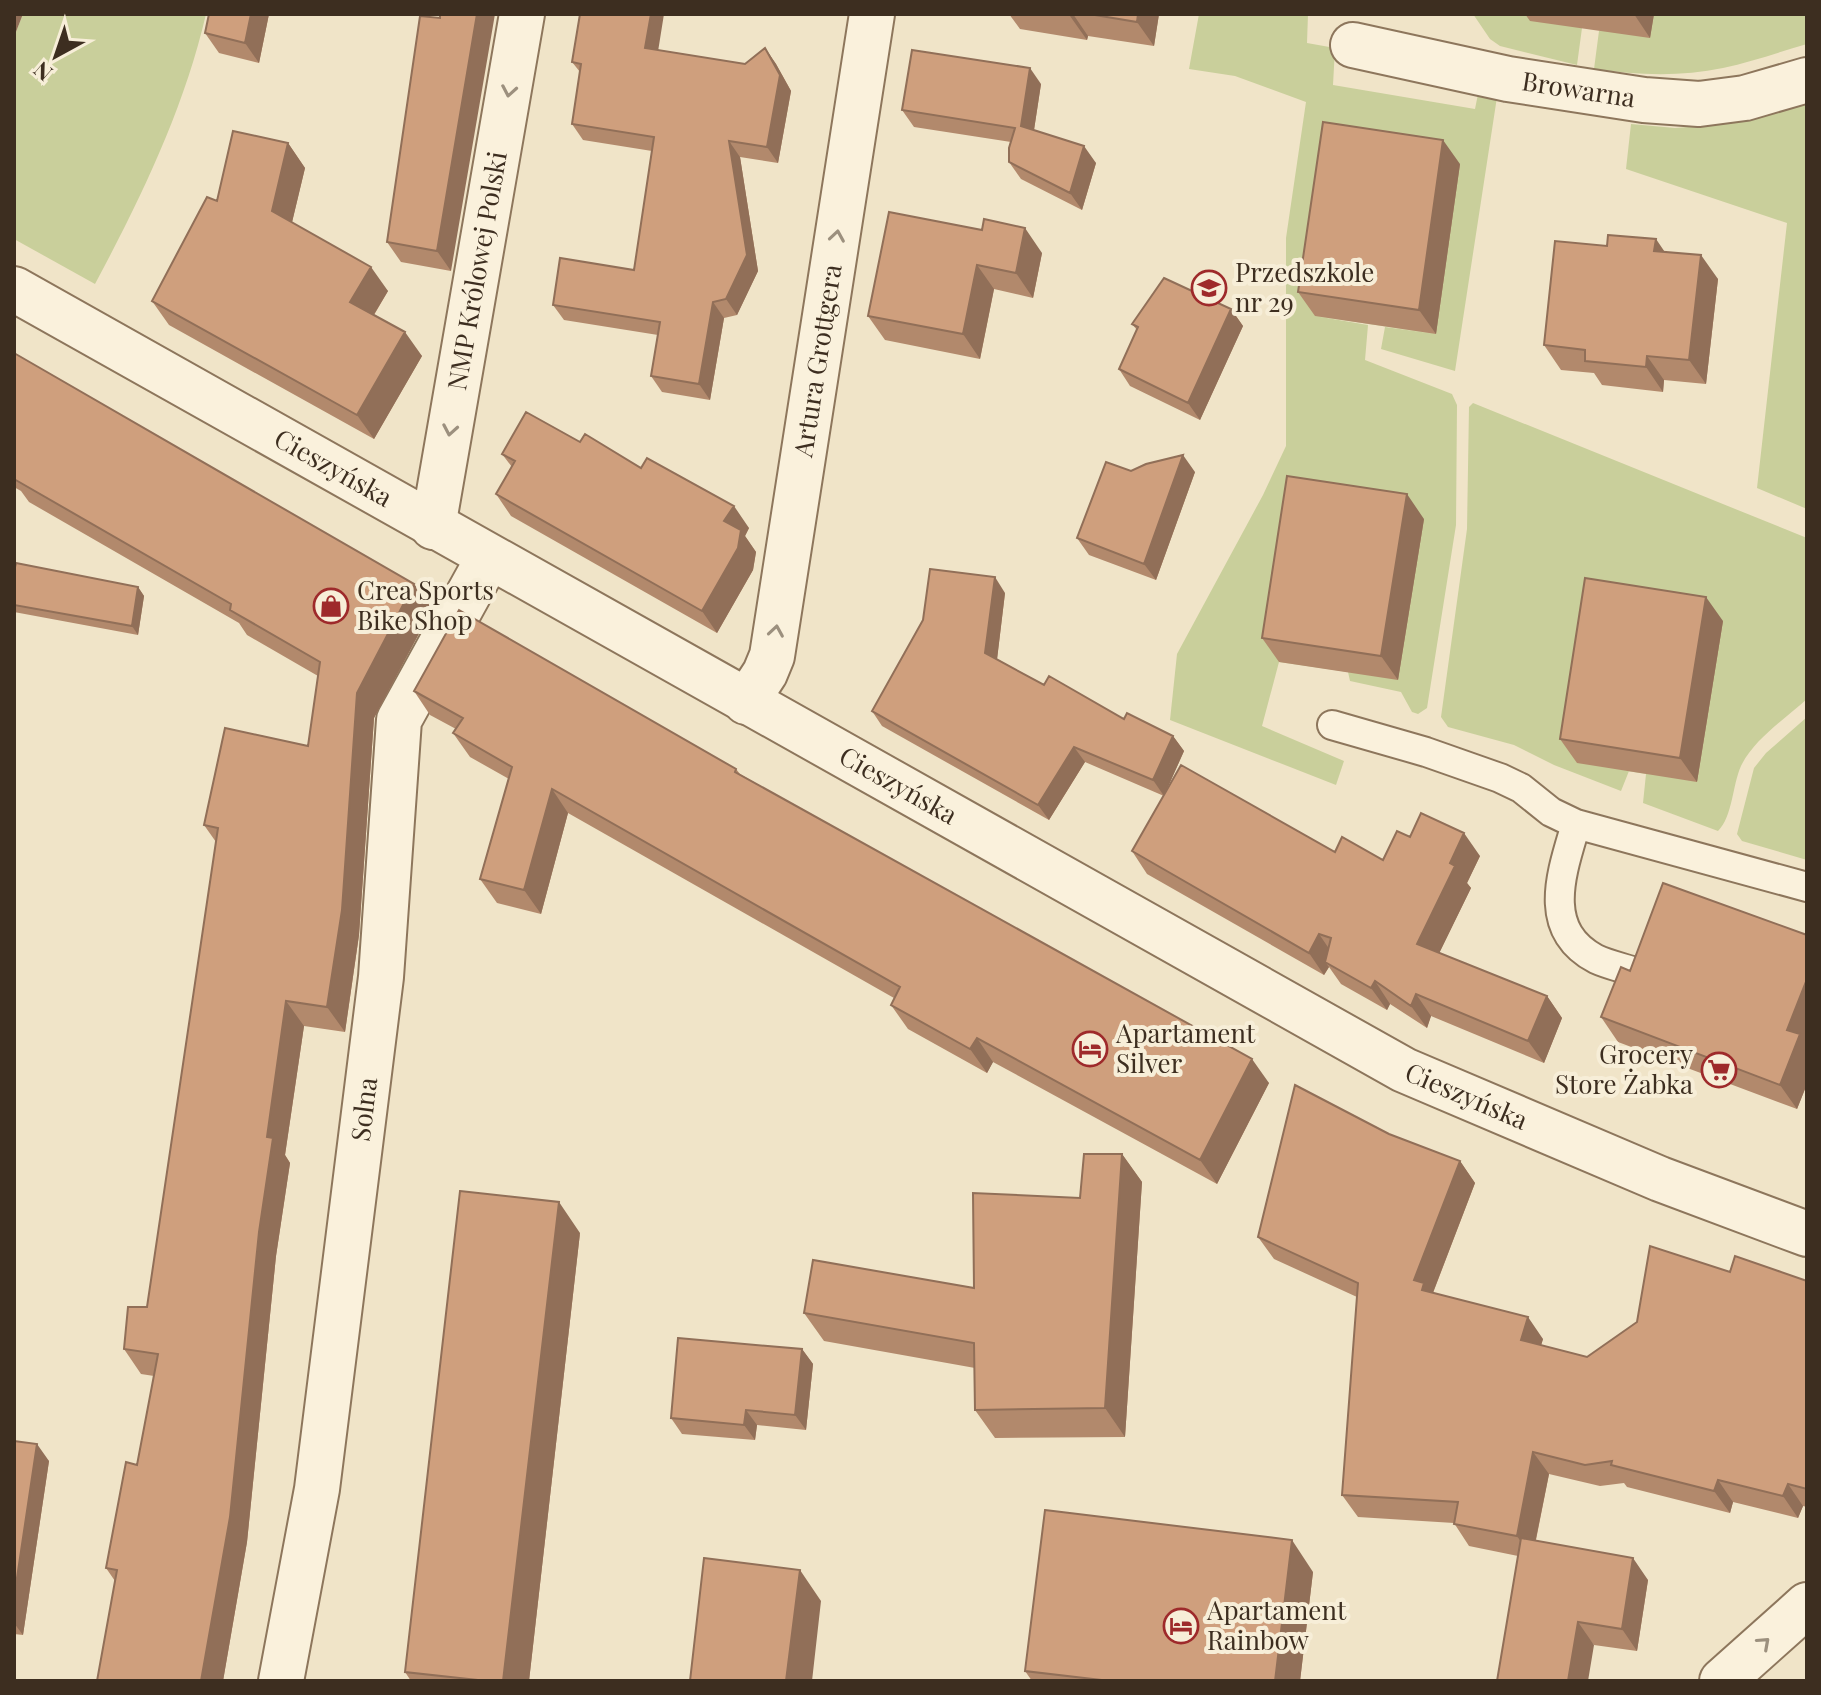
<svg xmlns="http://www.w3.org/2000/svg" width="1821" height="1695" font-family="'Playfair Display',serif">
<rect width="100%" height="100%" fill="#f0e4c8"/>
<!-- green -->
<path fill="#c9cf9b" d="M23,14H206C184,109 141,198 95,284L14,239V37Z
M1199,14H1308L1307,43L1335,48L1333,85L1475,109L1478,94L1497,97L1455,371L1381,349L1385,327L1436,334L1315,316L1368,325L1365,360L1452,394L1457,405L1456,525L1427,708L1418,714L1412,712L1401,692L1350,681L1348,672L1279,662L1262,726L1344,761L1336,785L1170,720L1177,654L1263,495L1286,446V238L1306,102L1235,76L1189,69Z
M1473,14H1531L1582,28L1577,65L1500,46L1490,39Z
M1654,14H1807V44C1779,52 1751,62 1723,68C1680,77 1637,75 1594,69L1599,31Z
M1807,100V509L1757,488L1787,223L1626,169L1631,124L1675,128L1715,125Z
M1473,403L1807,538V699C1785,719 1754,739 1741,766C1732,786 1733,816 1718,831L1643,803L1646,774L1577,763L1629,771L1621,791L1554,765L1514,745L1448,727L1441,717L1467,529L1469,407Z
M1807,717V860L1742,841L1737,834L1754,768L1766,753Z"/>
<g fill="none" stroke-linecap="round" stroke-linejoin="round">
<!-- service casing -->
<g stroke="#8d765c" stroke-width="32">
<path id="service" d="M1332,725L1426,752L1500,778L1521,788L1551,812L1576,824L1807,887
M1576,824C1562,872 1540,929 1596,959C1609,965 1624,968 1638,973"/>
</g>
<!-- minor casing -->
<g stroke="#8d765c" stroke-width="48">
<g id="minor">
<path id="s1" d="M1353,45L1508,79L1644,100L1699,104L1745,98L1807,80"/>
<path id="s2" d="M433,527L522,14"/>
<path id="s3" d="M746,702L765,673L772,656L872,14"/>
<path id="s4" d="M281,1681L317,1489L381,977L399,720L489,557"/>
<path d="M1722,1681L1807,1605"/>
</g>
</g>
<!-- tertiary casing -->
<g stroke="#8d765c" stroke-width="48">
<g id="tertiary">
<path id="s5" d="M14,289L1404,1070L1660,1179L1807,1234"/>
</g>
</g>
<!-- service -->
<use href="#service" stroke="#faf1dc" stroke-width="28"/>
<!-- minor -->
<use href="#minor" stroke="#faf1dc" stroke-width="44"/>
<!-- tertiary -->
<use href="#tertiary" stroke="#faf1dc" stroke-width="44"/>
</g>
<!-- wall -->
<path fill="#b2896c" d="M209,14H269L259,63L219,53L205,33Z
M1009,14H1159L1154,46L1088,36L1087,40L1020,29Z
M1525,14H1654L1650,38L1530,21Z
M440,18L451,271L401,262L387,242Z
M765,48L776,64L791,91L778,163L740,157L758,271L737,315L724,318L710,400L662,392L651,376L658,335L564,320L553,305L634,270L652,151L583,140L572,124L580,72L572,62L659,50L745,64Z
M1041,84L1034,130L1096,163L1082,210L1021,179L1009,162L1011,142L914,127L902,110Z
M288,143L305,168L292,222L388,291L374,315L422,356L374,439L169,325L152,301L217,201Z
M1460,164L1436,334L1315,316L1298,292Z
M889,212L1042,253L1033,298L994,289L980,359L885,340L868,316Z
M1665,252L1718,279L1706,384L1664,380L1663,392L1602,385L1594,373L1561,370L1544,345Z
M1231,309L1243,326L1200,420L1130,386L1119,369L1137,330L1132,324Z
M14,353L414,584L432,609L374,718L359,935L345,1032L304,1026L285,1155L290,1163L276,1256L247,1542L223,1681H97L115,1581L106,1568L137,1465L154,1376L141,1374L124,1349L147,1307L216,842L204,825L308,746L318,676L247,635L239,623L29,502L21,491L14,487Z
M580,442L641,468L749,528L745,536L756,552L753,570L717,633L511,516L496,494L512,467L502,454Z
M1131,471L1195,472L1156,580L1089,555L1077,538Z
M1424,519L1398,680L1279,662L1262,638Z
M14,571L138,587L144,596L138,635L14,612Z
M1005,593L997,659L1044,685L1124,719L1173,736L1184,751L1165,793L1335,852L1383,860L1410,837L1480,856L1467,883L1471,888L1439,953L1547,996L1562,1018L1544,1063L1431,1016L1427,1028L1390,1004L1387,1010L1341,984L1329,967L1324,975L1147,874L1132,851L1164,796L1085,762L1049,820L882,726L872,711Z
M1723,621L1697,782L1577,763L1560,739Z
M414,691L736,769L740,774L1269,1083L1217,1184L993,1062L987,1073L908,1029L891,1005L894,998L568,813L541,914L497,903L480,879L509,779L470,757L453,733L456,729L430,715Z
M1807,935V1084L1797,1109L1618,1042L1601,1017L1630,971Z
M1389,1134L1460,1161L1475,1183L1433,1293L1543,1339L1541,1345L1587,1357L1730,1272L1807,1281V1507L1803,1506L1798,1518L1733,1502L1730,1513L1627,1487L1624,1483L1600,1486L1549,1474L1536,1540L1648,1580L1637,1651L1594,1645L1518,1556L1469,1546L1454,1523L1358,1517L1342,1495L1357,1297L1274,1259L1258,1237Z
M1122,1154L1142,1182L1125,1437L995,1438L975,1410V1368L824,1341L804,1313L974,1288L1080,1198Z
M580,1233L529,1681H411L405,1672Z
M802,1349L813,1364L806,1430L757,1425L755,1440L682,1434L671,1418Z
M14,1441L49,1461L23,1635L14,1634Z
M1313,1572L1300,1681H1032L1025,1671Z"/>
<!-- shaded-wall -->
<path fill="#916f58" d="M14,14H23L14,37Z
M251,14H269L259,63L245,43Z
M477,14H495L451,271L437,251Z
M651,14H664L656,64L645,48Z
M1071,14H1073L1088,36L1087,40L1070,16Z
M1138,14H1159L1154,46L1137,22Z
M1634,14H1654L1650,38Z
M765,48L776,64L791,91L778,163L767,147Z
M1030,68L1041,84L1032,143L1021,126Z
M1443,140L1460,164L1436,334L1419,310Z
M729,141L740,157L758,271L737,315L726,299Z
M288,143L305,168L289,235L272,211Z
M1084,146L1096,163L1082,210L1070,193Z
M1025,228L1042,253L1033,298L1016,273Z
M1656,239L1673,264L1654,251Z
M1701,255L1718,279L1706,384L1689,360Z
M977,265L994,289L980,359L963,334Z
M371,267L388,291L367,326L350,302Z
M713,302L724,318L710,400L699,384Z
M1231,309L1243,326L1200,420L1188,403Z
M405,332L422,356L374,439L357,415Z
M1647,356L1664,380L1663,392L1646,367Z
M1183,455L1195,472L1156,580L1144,564Z
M1407,494L1424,519L1398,680L1381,656Z
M734,506L749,528L745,536L756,552L753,570L717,633L702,611L724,521Z
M995,577L1005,593L996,668L985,653Z
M414,584L432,609L374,718L359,935L345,1032L327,1007L357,693Z
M138,587L144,596L138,635L132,626Z
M1706,597L1723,621L1697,782L1680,758Z
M1173,736L1184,751L1164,796L1153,780Z
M1074,747L1085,762L1049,820L1038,805Z
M552,789L568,813L541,914L524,890Z
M1464,833L1480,856L1467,883L1471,888L1433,966L1417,944L1450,863Z
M1319,934L1334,956L1325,962L1329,967L1324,975L1309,953Z
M1807,979V1084L1797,1109L1780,1085L1787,1030Z
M1375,981L1390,1004L1387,1010L1371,988Z
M1416,994L1431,1016L1427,1028L1411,1006Z
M1547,996L1562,1018L1544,1063L1528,1041Z
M286,1001L304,1026L285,1155L290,1163L276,1256L247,1542L223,1681H201L267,1137Z
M977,1038L993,1062L987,1073L970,1049Z
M1252,1059L1269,1083L1217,1184L1200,1160Z
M1122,1154L1142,1182L1125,1437L1105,1408Z
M1460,1161L1475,1183L1432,1295L1437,1312L1414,1280Z
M559,1202L580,1233L529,1681H503Z
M1528,1317L1543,1339L1536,1362L1521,1340Z
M802,1349L813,1364L806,1430L795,1415Z
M746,1410L757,1425L755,1440L744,1425Z
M37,1444L49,1461L23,1635L14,1623V1598Z
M1533,1452L1549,1474L1532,1558L1517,1536Z
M1718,1480L1733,1502L1730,1513L1714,1491Z
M1788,1484L1803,1506L1798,1518L1783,1496Z
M1292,1540L1313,1572L1300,1681H1275Z
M1633,1558L1648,1580L1637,1651L1622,1629Z
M800,1570L821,1601L812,1681H786Z
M1578,1622L1594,1645L1588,1681H1568Z"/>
<!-- building -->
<path fill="#cf9f7d" stroke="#916f58" stroke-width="2" d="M209,14H251L245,43L205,33Z
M440,14H477L437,251L387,242L420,16L440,18Z
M580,14H651L645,48L745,64L765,48L780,75L767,147L729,141L747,255L726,299L713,302L699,384L651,376L660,322L553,305L560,258L634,270L654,137L572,124L581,64L572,62Z
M1089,14H1138L1137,22Z
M912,50L1030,68L1021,126L1084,146L1070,193L1009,162V148L1015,128L902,110Z
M1323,122L1443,140L1419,310L1298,292Z
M233,131L288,143L272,211L371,267L350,302L405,332L357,415L152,301L207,197L217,201Z
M889,212L982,230L984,219L1025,228L1016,273L977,265L963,334L868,316Z
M1608,235L1656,239L1654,251L1701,255L1689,360L1647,356L1646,367L1585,361V350L1544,345L1555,241L1607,246Z
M1164,278L1231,309L1188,403L1119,369L1138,327L1132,324Z
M14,353L414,584L357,693L342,910L327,1007L286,1001L267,1137L273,1138L259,1232L230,1517L201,1681H97L117,1570L106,1568L126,1462L137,1465L158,1354L124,1349L128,1307H147L218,828L204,825L225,728L308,746L320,662L230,610L231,604L14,479Z
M526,412L580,442L585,434L641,468L647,458L734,506L724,521L741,530L738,548L702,611L496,494L515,461L502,454Z
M1183,455L1144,564L1077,538L1106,462L1131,471L1146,464Z
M1287,476L1407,494L1381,656L1262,638Z
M16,563L138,587L132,626L14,605V571Z
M930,569L995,577L985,653L1044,685L1049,676L1124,719L1127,713L1173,736L1153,780L1074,747L1038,805L872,711L923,620Z
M1585,578L1706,597L1680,758L1560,739Z
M459,610L736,769L735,772L1252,1059L1200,1160L977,1038L970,1049L891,1005L900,987L552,789L524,890L480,879L512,767L453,733L463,718L414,691Z
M1181,765L1335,852L1342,837L1383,860L1397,831L1410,837L1421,813L1464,833L1450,863L1455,866L1417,944L1547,996L1528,1041L1416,994L1411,1006L1375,981L1371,988L1325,962L1331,938L1319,934L1309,953L1132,851Z
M1663,883L1807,935V979L1787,1030L1800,1034L1780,1085L1601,1017L1621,967L1630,971Z
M1295,1085L1389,1134L1460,1161L1414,1280L1424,1283L1422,1290L1528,1317L1521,1340L1587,1357L1637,1322L1650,1246L1730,1272L1735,1256L1807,1281V1489L1788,1484L1783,1496L1718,1480L1714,1491L1611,1465L1612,1461L1585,1465L1533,1452L1517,1536L1454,1524L1458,1502L1342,1495L1358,1283L1258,1237Z
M1084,1154H1122L1105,1408L975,1410L974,1343L804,1313L813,1260L974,1288L973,1193L1080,1198Z
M460,1191L559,1202L503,1681H487L405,1672Z
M678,1338L802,1349L795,1415L746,1410L744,1425L671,1418Z
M14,1441L37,1444L14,1598Z
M1045,1510L1292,1540L1275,1681H1110L1025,1671Z
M1521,1538L1633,1558L1622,1629L1578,1622L1568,1681H1497Z
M704,1558L800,1570L786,1681H690Z"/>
<!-- one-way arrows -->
<defs><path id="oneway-chevron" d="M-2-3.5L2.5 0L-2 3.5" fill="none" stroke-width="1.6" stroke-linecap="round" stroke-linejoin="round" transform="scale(2)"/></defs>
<g stroke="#9c907e">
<use href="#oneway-chevron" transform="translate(509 91) rotate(100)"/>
<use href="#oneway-chevron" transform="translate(837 236) rotate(-81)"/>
<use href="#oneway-chevron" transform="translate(450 430) rotate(100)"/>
<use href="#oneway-chevron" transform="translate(776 631) rotate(-81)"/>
<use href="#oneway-chevron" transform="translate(1764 1643) rotate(-42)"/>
</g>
<!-- icons -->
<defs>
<g id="school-ring" transform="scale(1.8)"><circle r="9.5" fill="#f7eed8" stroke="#9e2a2b" stroke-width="1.5"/><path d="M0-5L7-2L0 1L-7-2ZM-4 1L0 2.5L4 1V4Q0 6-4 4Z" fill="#9e2a2b"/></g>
<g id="shop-ring" transform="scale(1.8)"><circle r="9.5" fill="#f7eed8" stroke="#9e2a2b" stroke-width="1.5"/><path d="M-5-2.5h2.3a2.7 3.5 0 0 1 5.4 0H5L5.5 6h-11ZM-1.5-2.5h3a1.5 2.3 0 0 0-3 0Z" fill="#9e2a2b"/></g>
<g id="hotel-ring" transform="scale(1.8)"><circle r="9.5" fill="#f7eed8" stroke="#9e2a2b" stroke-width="1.5"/><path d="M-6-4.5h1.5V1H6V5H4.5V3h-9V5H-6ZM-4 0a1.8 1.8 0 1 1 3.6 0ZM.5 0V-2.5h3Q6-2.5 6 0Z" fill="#9e2a2b"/></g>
<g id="supermarket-ring" transform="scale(1.8)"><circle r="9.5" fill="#f7eed8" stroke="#9e2a2b" stroke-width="1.5"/><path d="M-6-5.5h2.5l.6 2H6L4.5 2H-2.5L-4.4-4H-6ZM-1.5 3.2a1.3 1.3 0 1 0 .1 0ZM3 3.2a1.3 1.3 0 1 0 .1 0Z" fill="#9e2a2b"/></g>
</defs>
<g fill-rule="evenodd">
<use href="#school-ring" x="1209" y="288"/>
<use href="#shop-ring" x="331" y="606"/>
<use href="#hotel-ring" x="1090" y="1049"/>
<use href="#supermarket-ring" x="1719" y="1070"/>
<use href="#hotel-ring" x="1181" y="1626"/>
</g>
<g text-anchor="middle" stroke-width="8" stroke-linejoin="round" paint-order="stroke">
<!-- street labels -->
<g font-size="26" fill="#3d2e20" stroke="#f7eed8">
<text dy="9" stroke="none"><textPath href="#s1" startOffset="230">Browarna</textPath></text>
<text dy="9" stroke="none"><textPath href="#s2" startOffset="260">NMP Królowej Polski</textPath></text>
<text dy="9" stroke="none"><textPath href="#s3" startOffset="352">Artura Grottgera</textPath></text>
<text dy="9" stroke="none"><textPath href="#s5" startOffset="366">Cieszyńska</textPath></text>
<text dy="9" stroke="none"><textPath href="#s5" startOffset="1014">Cieszyńska</textPath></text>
<text dy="9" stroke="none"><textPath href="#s5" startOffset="1662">Cieszyńska</textPath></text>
<text dy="9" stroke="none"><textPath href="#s4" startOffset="578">Solna</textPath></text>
</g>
<!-- poi labels -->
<g font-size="26" fill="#3d2e20" stroke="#f7eed8" text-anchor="start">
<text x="1235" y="282">Przedszkole<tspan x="1235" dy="30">nr 29</tspan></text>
<text x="357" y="600">Crea Sports<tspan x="357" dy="30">Bike Shop</tspan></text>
<text x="1116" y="1043">Apartament<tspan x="1116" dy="30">Silver</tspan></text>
<text x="1693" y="1064" text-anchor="end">Grocery<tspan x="1693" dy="30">Store Żabka</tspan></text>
<text x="1207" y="1620">Apartament<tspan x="1207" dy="30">Rainbow</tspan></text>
</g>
</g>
<!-- border -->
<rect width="1821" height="1695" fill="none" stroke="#3d2e20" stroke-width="32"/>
<!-- north arrow -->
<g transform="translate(56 56) rotate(220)" stroke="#f7eed8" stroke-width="6" paint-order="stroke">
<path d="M0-6L14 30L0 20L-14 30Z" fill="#3d2e20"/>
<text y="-12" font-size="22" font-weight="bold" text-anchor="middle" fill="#3d2e20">N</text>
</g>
</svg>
